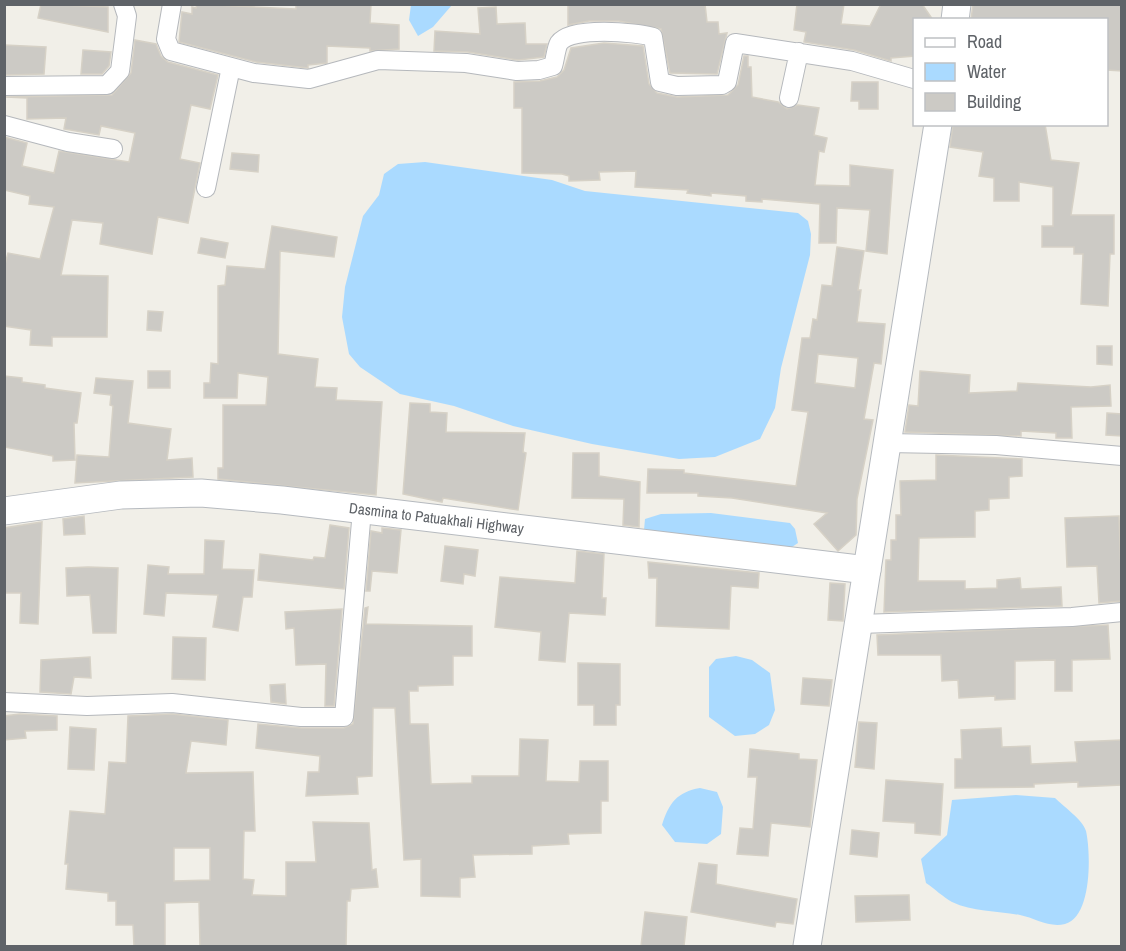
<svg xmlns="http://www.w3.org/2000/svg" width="1126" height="951" font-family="'Archivo Narrow',sans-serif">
<rect width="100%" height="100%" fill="#f1efe8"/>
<!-- water -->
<path fill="#aadaff" d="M411,5V4L452,5L433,27L418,36L409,20Z
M425,162L552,180L585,191L798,213L808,221L811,234L810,255L781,368L775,408L760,439L715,457L679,459L592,444L513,426L454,406L400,394L360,367L349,354L342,317L345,287L363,216L379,195L384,174L398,164Z
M711,513L790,523L795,529L798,543L786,551L644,530L645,519L661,514Z
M736,656L752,660L770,673L775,710L769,725L755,734L735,736L709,717V667L716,659Z
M700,788L717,792L723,807L721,834L707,844L675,842L662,825C669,803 677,792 700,788Z
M1016,795L1055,798C1063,806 1083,820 1086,831C1091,853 1092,917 1065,924C1049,928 1035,918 1020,915C998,911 973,912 952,902C943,897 935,889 926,883L921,859L947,835L952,800Z"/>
<!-- building -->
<path fill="#cccac5" stroke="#d6d1c6" stroke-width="1.5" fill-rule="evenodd" d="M41,4L108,7V32L38,18Z
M197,4L296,9V4H371L370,23L399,25V49L370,51V48L327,46V63L308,65V68L256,62L179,42L182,12L192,14V7L196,8Z
M568,4H705L707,22H718L719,34L727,33L717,74L670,73L661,29L619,21H589L568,25Z
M797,4H844L841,24L870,26L881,4H922L933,20H915V56L891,58V61L854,50L804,42L806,32L794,30Z
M973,4H1122V71L1107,70V20H971Z
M496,7L497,24L525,23L526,44H547L544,57L518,60L468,52L434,51L435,31L480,34L478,8Z
M135,40L156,44L161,56L168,62L218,75L210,109L191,105L180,159L200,163L188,223L158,217L152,254L100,244L103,223L72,220L61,275L108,276L107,337H52V346L30,345L31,330L4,326V268L8,253L40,259L54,207L29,204L30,196L4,190V137L27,143L22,166L54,173L59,151L129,162L135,133L101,126L99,135L64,129L66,118L27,119V98L6,97L112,95L131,73Z
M604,43L643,46L649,84L657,93L677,97L728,95L738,85L744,56H748V67H751L752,97L778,102L787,109L798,105L819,108L814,135L827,138L824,152L819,151L815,185L850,186V165L893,170L887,254L866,251L870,210L837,208L836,243H819L820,204L762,199V202L746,201V196L711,193V196L687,193L688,190L635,187L636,171L599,172L600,180L569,181V176L562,174L522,173V108H514V82L540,81L557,77L564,70L571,48Z
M4,45L46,47L44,74L4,75Z
M83,50L111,52L109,66L102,74H81Z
M852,82H878V109H859V101H851Z
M953,124H1045L1051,160L1079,163L1071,215H1114V254H1110L1108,306L1081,304L1083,254H1074V247H1042V226H1053V187L1019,182V201H994V178L979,176L983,152L950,147Z
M232,153L259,155L258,172L230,169Z
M272,226L337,237L334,257L280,251L278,354L318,359L315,387L337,388L336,400L382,402L376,495L218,479V468H223V405H266L268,377L238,373L237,398H204V383H210L211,363L218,364V286L225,285L227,266L265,269Z
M201,238L228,243L225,258L198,253Z
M837,247L864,251L858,290H861L857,322L885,324L881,364L874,363L864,419L873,420L857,499L856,535L838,551L814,524L827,513L732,498L698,496V493H647L648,469L684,470V473L796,486L808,412L792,410L802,338H810L813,319L817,320L822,285L832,286ZM818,354L858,358L855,388L815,383Z
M148,311L163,312L161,331L147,330Z
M1097,346H1112V365L1097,364Z
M148,371H170V388H148Z
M920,371L970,375L969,393L1017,391L1018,383L1091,387L1110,385L1111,406L1071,407L1072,438H1056V433L1021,431V436L905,432L909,405L918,406Z
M4,376L22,378V382L45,385V388L81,393L77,423H74L75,460L53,461V456L4,447Z
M96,378L133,381L128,423L171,429L167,460L192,458L193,477L75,483L77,455L109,457L113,406L110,405L111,395L94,393Z
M410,403L430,404V412L447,413L446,432L525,433L523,452L526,453L518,510L443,498L442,502L403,494Z
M1107,413L1122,414V436L1106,435Z
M573,453H599V476L640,482L639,527L623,525L624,499L572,498Z
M936,455L1022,459V476L1009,477V498L989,499V510L975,511V537L919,538L918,581H965V589L997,588V580L1020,578L1021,589L1061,587L1062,606L884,612L886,560H891V540H896V515H901L900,481L936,480Z
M84,516L85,534L64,535L63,519Z
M1119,516L1122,601L1099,603L1097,566L1067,567L1065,518Z
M42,522L38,624L20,623L21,593H4V528Z
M330,525L349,528L344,589L258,580L260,554L313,560L314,557L325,558Z
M382,528L401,530L397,573L372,571L370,591H366L371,531L382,533Z
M205,540L224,541L222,569L254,570L252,597H243L238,631L213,627L218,595L166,593L164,616L144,614L148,565L169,567L168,574H204Z
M445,546L478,550L475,576L464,574L463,584L441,581Z
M577,551L604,554L602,598H606L605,615L569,613L565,662L539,660L541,632L495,627L500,577L575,583Z
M648,562L759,573L758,588L731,586L729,629L656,626L657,578H649Z
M88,567L118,568L116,633H93L90,595L67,596L66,568Z
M830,583L845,584L843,621L828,620Z
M368,607L366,624L472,626V656H453V685L418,686V691H409L410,724H428L431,784L472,783V776H519L520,739L548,740L546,781L579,782L580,761H608V801H601V833L568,834L569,844L532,846V854L473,855L475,877L460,878V897L421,896V859L404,860L395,708H373L372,776L357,777L358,794L306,796L308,772H319L320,756L256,748L258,724L301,728H344L353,724L365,608Z
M342,609L334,706H325L326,664L296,665L294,628L286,629L285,612Z
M1108,625L1110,659L1072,660V691H1055V660L1015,661V699L995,700V696L959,698L958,680L942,681L941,655H878L877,635Z
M173,637L206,638L205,680L172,679Z
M90,657L91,678L74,677L71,694L40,692L41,660Z
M578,663L620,664V705H616V725H594V705H578Z
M803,678L832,680L829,706L801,704Z
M285,684L286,704L271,702L270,685Z
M20,714L57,716V730L25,731L26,738L4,740V716Z
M172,714L228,720L226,745L191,741L186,773L253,772L255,831H244L243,879L254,880L252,895L286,896V862H316L313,822L369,823L372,870L376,869L378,887L351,889L350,901H347L346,946H200L199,902L165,903V946H134L133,925H116V901H108V893L66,889L68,864H65L70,811L105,814L109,762L126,763L128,716ZM174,848H210V880L174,881Z
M859,722L877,723L874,769L855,767Z
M70,727L96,729L94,770L68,769Z
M1001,728L1002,747L1030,746L1031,764L1077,762L1075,742L1122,740V785L1078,787V782L1034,784V787L955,788V759H962L961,730Z
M750,749L799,754V759L817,760L810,827L771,823L768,856L737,854L740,828L753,829L757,777H748Z
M886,780L943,784L940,835L915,833V823L883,821Z
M852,830L879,833L877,857L850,854Z
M699,863L717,865L716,884L797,899L793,924L776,922L775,927L691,912Z
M909,895L910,920L856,922L855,896Z
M645,912L687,917L684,946H641Z"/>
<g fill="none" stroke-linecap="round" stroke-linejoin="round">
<!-- street casing -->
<g stroke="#b5b8bc" stroke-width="20">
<path id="street" d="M172,4L166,39L171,51L254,73L309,79L378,60L466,63L517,71L539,70L553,66C555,60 556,48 559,43C571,26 636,32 653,37L660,82L677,86L722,85L727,82L735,43L852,61L914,79
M4,86L107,85L120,71L127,16L123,4
M789,98L799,52
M4,125L68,142L113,149
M206,188L231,67
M887,443L996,445L1122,456
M859,624L1072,617L1122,612
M4,702L87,706L172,703L301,717H344L362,510"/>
</g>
<!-- secondary casing -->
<g stroke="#b6babf" stroke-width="29">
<g id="secondary">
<path d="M955,20L957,4"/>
<path id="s1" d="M4,511L121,495L159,494L201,493L282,500L867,570"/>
<path d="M807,946L938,124"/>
</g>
</g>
<!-- street -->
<use href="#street" stroke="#fff" stroke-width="18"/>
<!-- secondary -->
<use href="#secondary" stroke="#fff" stroke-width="27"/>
</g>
<g text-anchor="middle" stroke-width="4.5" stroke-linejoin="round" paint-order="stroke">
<!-- street labels -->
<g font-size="15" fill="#5f6368" stroke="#fff">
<text dy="5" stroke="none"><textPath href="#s1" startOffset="435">Dasmina to Patuakhali Highway</textPath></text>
</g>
</g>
<!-- border -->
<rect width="1126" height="951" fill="none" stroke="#5f6368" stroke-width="12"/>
<!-- legend -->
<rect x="913" y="18" width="195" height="108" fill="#ffffff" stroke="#bfc1c3" stroke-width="1.5"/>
<rect x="925" y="38" width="30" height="9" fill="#ffffff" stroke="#bfc1c3" stroke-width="1.5"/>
<text x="967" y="48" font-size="18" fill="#5f6368">Road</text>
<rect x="925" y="63" width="30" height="18" fill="#aadaff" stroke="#bfc1c3" stroke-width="1.5"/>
<text x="967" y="78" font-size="18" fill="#5f6368">Water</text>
<rect x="925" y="93" width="30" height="18" fill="#cccac5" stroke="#bfc1c3" stroke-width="1.5"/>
<text x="967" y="108" font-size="18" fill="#5f6368">Building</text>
</svg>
